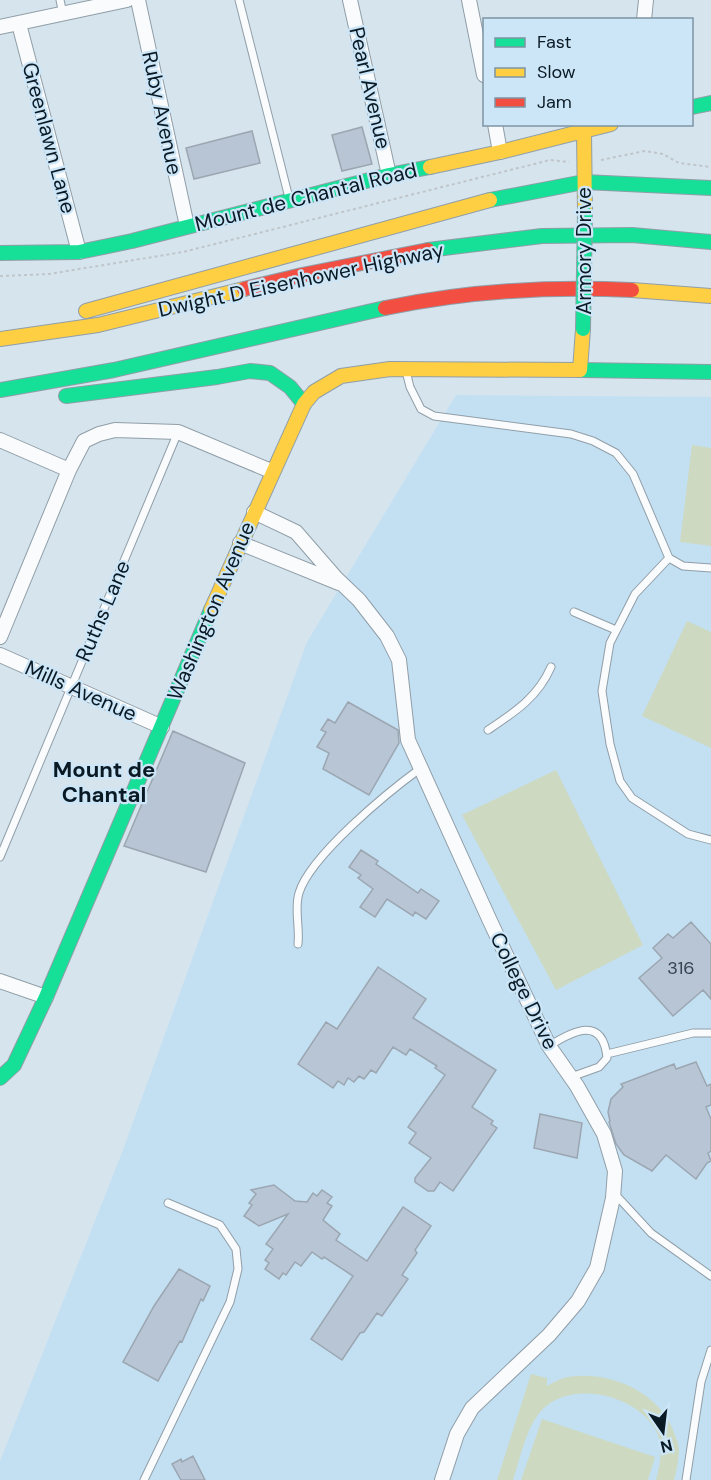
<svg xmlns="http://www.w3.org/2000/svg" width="711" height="1480" font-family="'DM Sans',sans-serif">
<rect width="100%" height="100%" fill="#d6e4ee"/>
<!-- built -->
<path fill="#c3e0f3" d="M456,395L711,397V1480H0V1461L123,1150L307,642Z"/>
<!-- green -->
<path fill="#cddac1" d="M692,445L711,448V546L680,542Z
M687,621L711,632V748L642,716Z
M556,770L643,945L556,990L462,815Z
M531,1374L547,1378V1386C553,1383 561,1378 568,1377C608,1370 658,1391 673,1430C675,1436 678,1442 679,1448C679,1458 677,1470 674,1480H656C661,1463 664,1442 654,1427C632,1394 573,1381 544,1408C526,1425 521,1457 513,1480H497Z
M542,1419L655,1457L648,1480H521Z"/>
<!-- building -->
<path fill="#b7c5d4" stroke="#9ba6b1" stroke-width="1.5" d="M362,127L372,164L342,171L332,135Z
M252,131L260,163L194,179L186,148Z
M348,702L398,730L399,743L369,795L323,769L329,753L317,747L326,732L321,730L328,719L335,723Z
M173,731L245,763L206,872L124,846Z
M361,850L378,861L376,864L418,893L421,889L439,901L426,919L415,912L413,916L387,899L375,917L360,907L373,889L358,878L361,875L349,867Z
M691,922L711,944V999L703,990L673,1016L639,978L662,958L653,948L668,934L673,938Z
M378,967L426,999L413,1018L496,1070L472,1107L493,1121L491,1124L497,1128L453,1191L440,1182L434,1191H428L415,1182V1178L431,1158L409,1143L416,1133L408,1127L445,1075L435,1068L437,1066L410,1049L406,1055L393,1047L376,1073L371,1070L364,1079L359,1076L354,1082L348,1078L344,1085L338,1081L333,1088L298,1064L326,1022L337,1029Z
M696,1062L707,1086L711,1084V1105L706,1107L711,1119V1151L708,1153L711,1161L707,1163L696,1179L666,1155L652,1171L624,1155L616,1144L609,1122L610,1121L608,1112L611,1099L623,1087L621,1084L674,1064L676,1069Z
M540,1114L582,1123L577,1158L534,1148Z
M274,1185L295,1201L307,1202L313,1193L317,1196L322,1190L332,1197L327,1203L332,1206L323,1220L340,1234L336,1240L367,1261L403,1207L431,1226L415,1250L417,1253L402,1275L408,1279L382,1316L377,1313L364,1332L360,1333L342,1360L311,1339L353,1276L324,1257L322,1259L312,1252L301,1266L295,1262L286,1275L283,1273L279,1279L265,1269L269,1263L265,1260L273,1249L266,1244L288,1214L259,1226L244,1216L252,1205L249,1203L256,1194L251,1190Z
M179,1269L210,1286L203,1301L201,1299L182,1342L180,1341L158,1381L123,1362L154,1306Z
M193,1456L205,1480H181L172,1464L181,1459L182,1462Z"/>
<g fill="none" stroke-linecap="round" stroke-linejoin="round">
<!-- lane casing -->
<g stroke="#909ea8" stroke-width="9">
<path id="lane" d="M60,0L63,14
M239,0L289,198
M406,371L410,387L421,409L434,416L571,434L593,441L616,453L633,474L669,558L683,566L711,568
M669,558L635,594L610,643L602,691L610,744L620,781L632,798L688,834L711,840
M574,612L616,630
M488,730C515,712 538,697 551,667
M0,857L178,432
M298,944C300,927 294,909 299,893C310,856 388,792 421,768
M549,1046C574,1030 603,1016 607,1058L599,1067L571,1077
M607,1054L693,1033H711
M615,1194L651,1233L711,1276
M144,1480L230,1302L238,1269L236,1249L220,1225L168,1203
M686,1480L701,1382L711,1350"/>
</g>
<!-- street casing -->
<g stroke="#909ea8" stroke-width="16">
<path id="street" d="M138,0L187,226
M350,0L389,175
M469,0L484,75
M644,20L646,0
M19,24L79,252
M0,27L127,0
M495,124L500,152
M0,440L69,470
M254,512L296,532L336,578L359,600L387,636L399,660L408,740L490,921L549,1046L577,1086L604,1134L615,1171L613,1198L597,1268L578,1301L549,1335L472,1408L457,1434L442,1480
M240,543L339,583
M0,637L69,470L84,441L99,434L115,430L178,432L271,471
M0,655L162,727
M0,981L46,997"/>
</g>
<!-- fast casing -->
<g stroke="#909ea8" stroke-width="16">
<path id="fast" d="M692,107L711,103
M490,200L584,182L711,188
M428,250L542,236L632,235L711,242
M0,253L79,252L132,241L389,175L430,167
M580,370L711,372
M0,390L114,370L385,308
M66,396L217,377L250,371L270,373L290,387L304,404
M0,1078L14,1065L46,997L211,610"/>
</g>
<!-- slow casing -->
<g stroke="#909ea8" stroke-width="16">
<path id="slow" d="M584,132L585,213
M430,167L500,152L611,124
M632,290L711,296
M86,311L490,200
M0,339L98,325L244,289
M211,610L304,404L314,392L341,376L390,369L580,370L583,329"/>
</g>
<!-- jam casing -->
<g stroke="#909ea8" stroke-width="16">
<path id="jam" d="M244,289L302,275L428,250
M385,308C467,291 549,286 632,290"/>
</g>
<!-- path -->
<path stroke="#bfc5c9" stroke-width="2" stroke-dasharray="3 3" stroke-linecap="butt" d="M601,160L645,151L663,154L679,163L711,167
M0,276L49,274L183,252L550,160L569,162"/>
<!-- lane -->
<use href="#lane" stroke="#f9fbfc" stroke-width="7"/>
<!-- street -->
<use href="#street" stroke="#f9fbfc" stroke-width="14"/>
<!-- fast -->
<use href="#fast" stroke="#16e098" stroke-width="14"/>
<!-- slow -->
<use href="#slow" stroke="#ffcf43" stroke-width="14"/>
<!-- jam -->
<use href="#jam" stroke="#f24e42" stroke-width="14"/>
<!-- fast-bridge casing -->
<g stroke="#909ea8" stroke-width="16" stroke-linecap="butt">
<path id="fast-bridge" d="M583,329L585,213"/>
</g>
<!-- fast-bridge -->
<use href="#fast-bridge" stroke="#16e098" stroke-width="14"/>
</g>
<g text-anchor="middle" stroke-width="4.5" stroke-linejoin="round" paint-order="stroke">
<!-- number labels -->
<g font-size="18" fill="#354551">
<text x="681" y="974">316</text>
</g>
<!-- street labels -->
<g font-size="21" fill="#0a1a25" stroke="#cce6f8">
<text transform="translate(370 88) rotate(77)" y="7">Pearl Avenue</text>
<text transform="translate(162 113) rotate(78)" y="7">Ruby Avenue</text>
<text transform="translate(49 138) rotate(75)" y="7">Greenlawn Lane</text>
<text transform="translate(306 197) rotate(-14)" y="7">Mount de Chantal Road</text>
<text transform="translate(584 251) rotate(-90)" y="7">Armory Drive</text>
<text transform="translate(301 280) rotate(-12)" y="7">Dwight D Eisenhower Highway</text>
<text transform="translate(103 611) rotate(-67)" y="7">Ruths Lane</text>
<text transform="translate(211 611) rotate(-67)" y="7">Washington Avenue</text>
<text transform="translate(81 691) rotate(24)" y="7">Mills Avenue</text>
<text transform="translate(524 991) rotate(64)" y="7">College Drive</text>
</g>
<!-- neighbourhood labels -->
<g font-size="22" font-weight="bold" fill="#0a1a25" stroke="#cce6f8">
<text x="104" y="777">Mount de<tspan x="104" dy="25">Chantal</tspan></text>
</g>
</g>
<!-- legend -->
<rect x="483" y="18" width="210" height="108" fill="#cce6f8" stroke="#7e94a4" stroke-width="1.5"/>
<rect x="495" y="38" width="30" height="9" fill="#16e098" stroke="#7e94a4" stroke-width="1.5"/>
<text x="537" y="48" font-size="18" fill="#0a1a25">Fast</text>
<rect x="495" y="68" width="30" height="9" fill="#ffcf43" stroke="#7e94a4" stroke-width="1.5"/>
<text x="537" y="78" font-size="18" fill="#0a1a25">Slow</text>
<rect x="495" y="98" width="30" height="9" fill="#f24e42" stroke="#7e94a4" stroke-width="1.5"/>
<text x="537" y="108" font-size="18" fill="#0a1a25">Jam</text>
<!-- north arrow -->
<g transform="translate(663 1432) rotate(166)" stroke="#cce6f8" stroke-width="4.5" paint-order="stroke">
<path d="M0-4.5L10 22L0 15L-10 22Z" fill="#0a1a25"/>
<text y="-9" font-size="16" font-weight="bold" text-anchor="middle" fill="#0a1a25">N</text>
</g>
</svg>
